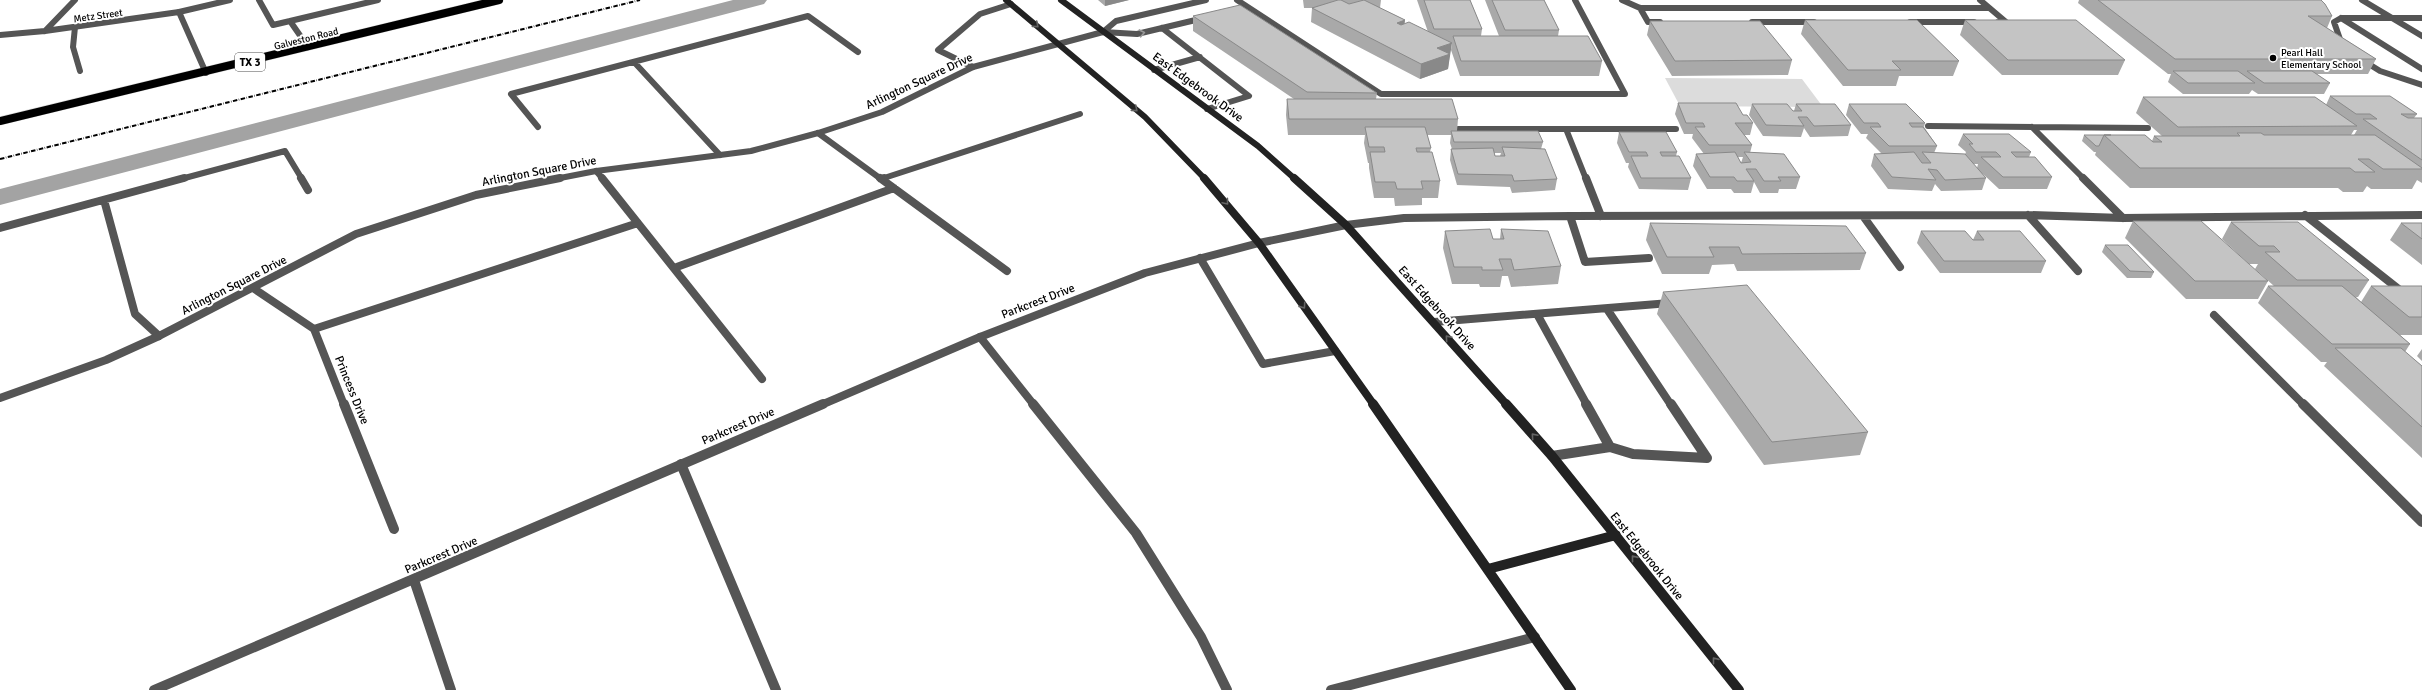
<svg xmlns="http://www.w3.org/2000/svg" width="2422" height="690" font-family="Signika,sans-serif">
<rect width="100%" height="100%" fill="#fff"/>
<!-- green -->
<path fill="#dcdcdc" d="M1665,78L1802,79L1823,107L1680,106Z"/>
<g fill="none" stroke-linecap="round" stroke-linejoin="round">
<!-- canal -->
<path fill="#a3a3a3" fill-rule="evenodd" d="M733,0H767L764,4L0,205V189Z"/>
<!-- primary casing -->
<g stroke="#dbdbdb" stroke-width="9">
<path id="primary" d="M0,121L499,0"/>
</g>
<!-- service-far2 -->
<path stroke="#555" stroke-width="6" d="M259,0L273,25L290,21L308,47
M1237,0L1381,94H1625L1575,0
M1622,0L1640,8H1989
M1980,0L2006,22H1998
M2362,0L2422,36
M1640,8L1648,22H1660
M179,12L230,0
M2341,18L2422,69
M290,21L378,0
M1752,22H1814
M1910,22H1974
M75,27L73,47L80,71
M1162,28L1249,96L1207,109
M1103,32L1137,34L1204,18
M1103,32L1116,21L1206,0
M2342,45L2334,22L2341,18H2422
M2364,61L2380,71L2422,85
M634,62L720,155
M973,67L938,50L980,14L1011,4
M1154,70L1200,57
M1928,126L2148,128
M538,127L511,94L808,16L858,52
M2032,127L2084,179
M1458,129H1676
M1566,129L1586,179
M818,133L881,179
M596,171L603,179
M181,179L285,151L302,179
M881,179L1080,114"/>
<!-- service-far1 -->
<path stroke="#555" stroke-width="8" d="M301,178L308,190
M602,178L762,379
M880,178L1007,271
M1586,178L1601,216
M2083,178L2123,218
M881,179L884,178
M104,200L135,314L159,336
M2028,215L2078,271
M2305,215L2401,291
M1570,216L1585,262L1649,258
M1863,216L1900,267
M1346,225L1404,218L1570,216L2028,215L2123,218L2422,215
M0,228L184,178
M1200,258L1263,364L1335,351
M674,268L894,188
M1607,309L1671,405
M1537,314L1587,405
M2214,315L2304,405
M1434,322L1670,303
M314,329L638,223
M980,337L1034,405"/>
<!-- service -->
<path stroke="#555" stroke-width="10" d="M1033,404L1136,533L1201,637L1227,690
M2303,404L2422,522
M1610,447L1633,454L1707,458L1671,404
M1552,456L1610,447L1586,404
M681,464L776,690
M1331,690L1535,637"/>
<!-- minor-far2 -->
<path stroke="#555" stroke-width="6" d="M45,31L75,0
M0,35L45,31L179,12L206,73
M555,179L596,171L751,151L818,133L882,112L973,67L1103,32"/>
<!-- minor-far1 -->
<path stroke="#555" stroke-width="8" d="M253,288L314,329L344,405
M0,398L106,360L159,336L356,234L476,195L560,178
M821,405L980,337L1145,273L1259,243L1346,225"/>
<!-- minor -->
<path stroke="#555" stroke-width="10" d="M344,404L394,529
M414,580L451,690
M154,690L823,404"/>
<!-- secondary-far2 -->
<path stroke="#222" stroke-width="6" d="M1006,0L1145,117L1205,179
M1061,0L1258,146L1295,179"/>
<!-- secondary-far1 -->
<path stroke="#222" stroke-width="8" d="M1204,178L1259,243L1374,405
M1294,178L1346,225L1507,405"/>
<!-- secondary -->
<path stroke="#222" stroke-width="10" d="M1373,404L1571,690
M1506,404L1552,456L1739,690
M1488,569L1616,535"/>
<!-- primary -->
<use href="#primary" stroke="#000" stroke-width="8"/>
<!-- rail -->
<path stroke="#000" stroke-width="2" stroke-dasharray="4.5 1.5 0.5 1.5" stroke-linecap="butt" d="M0,159L640,0"/>
</g>
<!-- wall -->
<path fill="#a9a9a9" fill-rule="evenodd" d="M1098,0H1129L1105,6Z
M1303,0H1381L1380,8L1405,20L1404,24L1428,32L1417,0H1470L1482,29L1481,36H1499L1485,0H1544L1559,30L1558,36L1602,61L1599,76H1460L1451,50L1452,44H1451L1448,69L1420,79L1311,22L1312,8H1304Z
M2079,0H2321L2332,16L2327,28L2376,59L2368,74H2316L2330,83L2324,94H2258L2252,90L2249,94H2183L2168,82L2171,74H2168L2078,3Z
M1193,16L1377,93L1376,99L1458,119L1457,131L1543,142L1541,149L1557,179L1555,190L1512,193L1510,187L1457,185L1450,160L1451,149H1452L1450,143L1451,135H1427L1431,148L1430,152L1440,181L1438,198H1422V205L1395,206L1394,198H1374L1369,168V163H1368L1364,143L1365,135H1288L1286,115L1287,99H1294L1193,31ZM1494,153H1501L1500,156H1495Z
M1805,20L1959,61L1953,76H1899L1896,86H1843L1801,34Z
M1965,20L2125,60L2118,75H2002L1960,35Z
M1650,21L1792,60L1788,75L1672,76L1647,35Z
M2330,96L2417,114L2414,118H2422V183L2417,180L2412,189H2371L2367,186L2363,192H2343L2338,188H2130L2095,155L2096,152H2094L2082,141L2084,135H2145L2152,141L2154,136H2162L2136,113L2143,97L2326,105ZM2354,130H2357L2354,135H2355H2351Z
M1678,103L1743,115L1753,123L1750,135H1744L1752,145L1750,153L1800,177L1796,189H1779L1778,193H1760L1754,182L1751,193H1734L1731,189H1707L1693,166L1696,154H1704L1692,138L1693,134H1684L1675,114ZM1738,157H1743L1741,163Z
M1752,104L1794,111L1796,104L1851,125L1848,136L1810,137L1804,128L1801,137L1763,136L1749,115Z
M1849,104L1925,123L1924,127L1937,146L1934,153L1965,154L1966,152L1958,145L1963,134L2031,152L2029,157L2052,177L2047,189H1999L1982,173L1986,178L1982,190L1941,191L1935,184L1932,191L1888,189L1871,166L1874,154H1882L1866,138L1868,134H1861L1846,115ZM1973,164H1978L1977,168Z
M1619,132L1677,152L1676,156L1691,178L1688,190L1639,189L1628,167L1629,163H1626L1617,143Z
M2133,221L2268,281L2258,299H2186L2125,238Z
M2231,222L2369,280L2358,297H2356L2361,302L2371,286H2422V335H2400L2410,344L2405,352L2422,366V458L2324,366L2327,362H2321L2258,303L2268,286H2274L2255,269L2258,264H2249L2222,239Z
M1650,223L1866,253L1860,270L1737,271L1734,264L1712,265L1709,274H1662L1646,240Z
M2401,223H2422V265L2390,240Z
M1501,229L1561,266L1558,284L1511,287L1508,276H1502L1500,287H1480L1479,284H1452L1443,248L1445,231L1493,239H1500Z
M1921,231L1973,240L1977,231L2046,261L2041,273H1940L1917,243Z
M2105,245L2154,272L2151,278H2127L2102,252Z
M1663,292L1868,432L1860,455L1764,465L1657,314Z
M2422,349V361L2417,356Z"/>
<!-- shaded-wall -->
<path fill="#898989" d="M1105,0H1129L1105,6Z
M1405,20L1403,35L1397,23Z
M1452,43L1448,69L1420,79L1421,64L1437,48Z"/>
<!-- building -->
<path fill="#c4c4c4" stroke="#898989" d="M1338,0H1341L1349,4L1364,0L1405,20L1397,23L1401,25L1409,22L1452,43L1437,48L1450,54L1421,64L1312,8Z
M1424,0H1470L1482,29H1434Z
M1492,0H1544L1559,30H1505Z
M2098,0H2321L2325,4L2332,16H2308L2376,59H2175Z
M1240,5L1377,93L1307,92L1193,16Z
M1805,20H1917L1959,61H1892L1901,70H1848Z
M1965,20H2076L2125,60H2008Z
M1650,21H1760L1792,60L1675,61Z
M1453,36H1588L1602,61H1461Z
M2173,71H2238L2255,83H2188Z
M2247,71H2312L2330,83H2264Z
M2330,96H2390L2417,114H2401L2408,118H2422V160L2363,119H2377L2370,114H2356Z
M2143,97H2315L2357,126L2178,127Z
M1287,99H1452L1458,119H1289Z
M1678,103H1736L1743,115H1747L1753,123H1735L1752,145H1709L1695,127H1705L1703,123H1686Z
M1752,104H1787L1793,111H1802L1796,104H1835L1851,125L1814,126L1807,117H1798L1804,126L1766,125Z
M1849,104H1906L1925,123H1909L1912,127H1923L1937,146H1889L1870,127H1881L1878,123H1864Z
M1365,127H1425L1431,148H1416L1417,152H1432L1440,181H1421L1423,189H1397L1395,182H1375L1370,152H1385L1384,147H1369Z
M1451,131H1538L1543,142H1454Z
M1619,132H1666L1677,152H1660L1662,156H1679L1691,178H1641L1631,156H1648L1646,152H1629Z
M2237,133H2261L2264,135H2375L2422,168V169H2383L2369,159H2358L2375,172H2355L2350,168H2140L2104,135H2145L2153,142H2162L2154,136H2240Z
M1963,134H2009L2031,152H2011L2016,157H2035L2052,177H2003L1981,157H2001L1996,152H1976L1969,144H1973Z
M2084,135H2111H2104L2099,146H2096Z
M1502,147L1545,149L1557,179L1514,181L1512,175L1458,174L1451,149L1493,148L1495,156H1505Z
M1735,152L1741,163L1751,162L1744,152L1784,154L1800,177H1778L1781,181H1764L1756,169H1746L1754,181H1737L1734,177H1710L1696,154Z
M1914,152L1922,163H1931L1922,152L1965,154L1986,178L1945,180L1937,170L1928,169L1936,180L1892,177L1874,154Z
M2133,221H2201L2268,281H2195Z
M2231,222H2298L2369,280H2297L2265,252H2280L2274,246H2259Z
M1650,223L1846,226L1866,253L1742,254L1739,247H1709L1714,257H1667Z
M2401,223H2422V239Z
M1490,229L1493,239H1504L1501,229L1548,231L1561,266L1514,270L1511,259H1499L1503,270H1482V267H1454L1445,231Z
M1921,231H1965L1973,240H1984L1977,231H2020L2046,261H1944Z
M2105,245H2128L2154,272L2130,271Z
M1747,285L1868,432L1772,442L1663,292Z
M2268,286H2342L2410,344H2332Z
M2371,286H2422V317H2409Z
M2335,348H2401L2422,366V427Z"/>
<!-- one-way arrows -->
<defs><path id="oneway-chevron" d="M-2-3.5L2.5 0L-2 3.5" fill="none" stroke-width="1.6" stroke-linecap="round" stroke-linejoin="round"/></defs>
<g stroke="#646464">
<use href="#oneway-chevron" transform="translate(1036 25) rotate(40)"/>
<use href="#oneway-chevron" transform="translate(1135 109) rotate(40)"/>
<use href="#oneway-chevron" transform="translate(1226 202) rotate(50)"/>
<use href="#oneway-chevron" transform="translate(1303 306) rotate(55)"/>
<use href="#oneway-chevron" transform="translate(1448 338) rotate(-131)"/>
<use href="#oneway-chevron" transform="translate(1534 436) rotate(-131)"/>
<use href="#oneway-chevron" transform="translate(1634 558) rotate(-129)"/>
<use href="#oneway-chevron" transform="translate(1715 660) rotate(-129)"/>
</g>
<use stroke="#999" href="#oneway-chevron" transform="translate(1142 33) rotate(-11)"/>
<!-- markers -->
<circle fill="#000" stroke="#fff" stroke-width="1.5" cx="2273" cy="58" r="4"/>
<g text-anchor="middle" stroke-width="4" stroke-linejoin="round" paint-order="stroke">
<!-- far-street labels -->
<g font-size="10" fill="#000" stroke="#fff">
<text transform="translate(98 15) rotate(-8)" y="4">Metz Street</text>
<text transform="translate(306 38) rotate(-14)" y="4">Galveston Road</text>
</g>
<!-- far-poi labels -->
<g font-size="10" fill="#000" stroke="#fff" text-anchor="start">
<text x="2281" y="56">Pearl Hall<tspan x="2281" dy="12">Elementary School</tspan></text>
</g>
<!-- shield labels -->
<rect fill="#fff" stroke="#4c4c4c" stroke-width="1" x="235" y="53" width="30" height="18" rx="3"/>
<g font-size="11" font-weight="bold" fill="#000">
<text x="250" y="66">TX 3</text>
</g>
<!-- street labels -->
<g font-size="12" fill="#000" stroke="#fff">
<text transform="translate(919 81) rotate(-25)" y="4">Arlington Square Drive</text>
<text transform="translate(1198 87) rotate(36)" y="4">East Edgebrook Drive</text>
<text transform="translate(539 171) rotate(-11)" y="4">Arlington Square Drive</text>
<text transform="translate(234 285) rotate(-27)" y="4">Arlington Square Drive</text>
<text transform="translate(1038 301) rotate(-21)" y="4">Parkcrest Drive</text>
<text transform="translate(1437 308) rotate(48)" y="4">East Edgebrook Drive</text>
<text transform="translate(352 390) rotate(68)" y="4">Princess Drive</text>
<text transform="translate(738 426) rotate(-23)" y="4">Parkcrest Drive</text>
<text transform="translate(441 555) rotate(-23)" y="4">Parkcrest Drive</text>
<text transform="translate(1647 556) rotate(51)" y="4">East Edgebrook Drive</text>
</g>
</g>
</svg>
